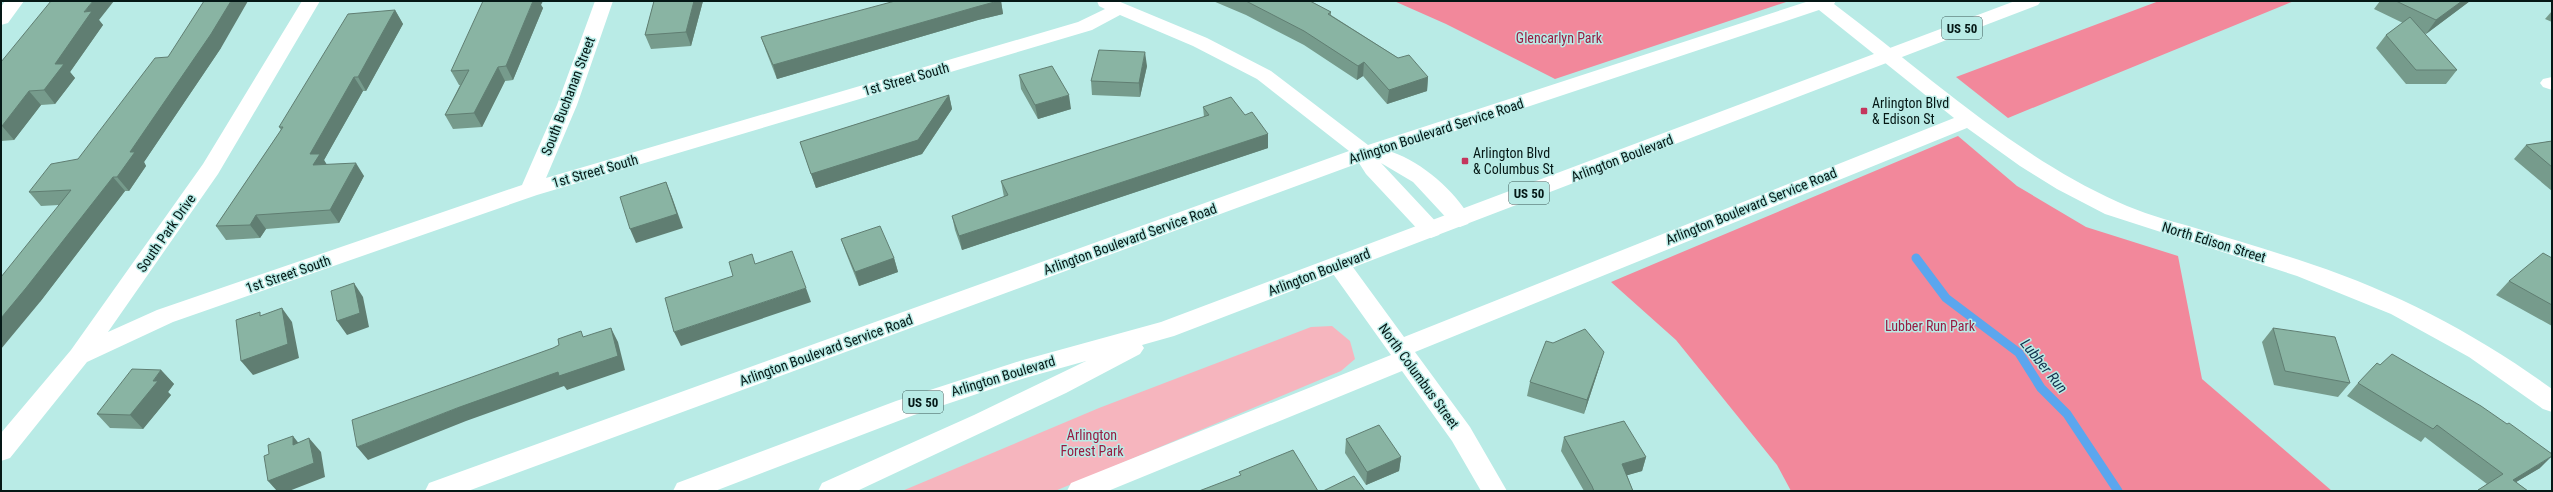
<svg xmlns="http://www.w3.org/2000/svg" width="2553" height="492" font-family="'Roboto Condensed',sans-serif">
<rect width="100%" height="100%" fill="#b9ebe6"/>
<!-- green -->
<path fill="#f6b5be" d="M1332,326L1350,341L1355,359L1341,371L1055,491H902L1099,408L1311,327Z"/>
<!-- forest -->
<path fill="#f2889b" d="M1394,1H1789L1555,79L1446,24Z
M2159,1H2294L2008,118L1956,77Z
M1958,136L2017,186L2086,227L2178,256L2202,379L2332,491H1791L1777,465L1676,340L1611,282Z"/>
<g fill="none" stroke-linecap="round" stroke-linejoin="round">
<!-- stream -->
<path stroke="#5ba6ee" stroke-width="9" d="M1916,258L1946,298L2019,353L2041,388L2067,414L2118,491"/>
<!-- minor -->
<path fill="#fff" fill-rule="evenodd" d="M5,1H24L8,23L1,25V7Z
M302,1H320L218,174L108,332L157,310L522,185L557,105L595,1H613L577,105L546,178L1078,22L1105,9L1099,6L1097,1H1118L1207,38L1271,71L1368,145L1809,1H1836L1834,4C1926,73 2012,154 2118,202C2142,213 2167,220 2192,227C2232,239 2272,251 2311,264C2398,293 2478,335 2552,389V412L2543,409L2469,357L2391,314L2297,276L2105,214L2057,189L2020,166L1967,128L1415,352L1470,427L1507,491H1481L1452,441L1402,371L1108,491H1067L1071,483L1391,355L1331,271L1328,265L1331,259L1339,257L1347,259L1404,337L1954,118L1819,10L1392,152C1423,163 1454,190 1471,219L1468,224L1460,227L1452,224L1413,182L1381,163L1439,225L1442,230L1439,235L1431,238L1423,235L1366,174L1359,163L468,491H425L429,483L1349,151L1257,79L1193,46L1120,15L1092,30L537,195L173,322L87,362L10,458L1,461V433L71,350L203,164Z
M2552,77V90L2543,87L2540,83L2543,79Z"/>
<!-- highway -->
<path fill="#fff" fill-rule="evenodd" d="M2015,1H2041L2038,5L1174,336L1142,345L1144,348L1140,354L1066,393L857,491H818L822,483L974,415L1086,361L1025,378L914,415L715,491H673L677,483L896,401L1023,360L1161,322Z"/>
</g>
<!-- wall -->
<path fill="#769b8c" d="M654,1H703L691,46L651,49L645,35Z
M998,1H1001L1003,14L978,20L777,79L766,51L761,37Z
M1213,1H1310L1331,12V15L1428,77L1427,91L1387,104L1363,76L1357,80L1304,45L1246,15Z
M2380,1H2470L2426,34L2424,33L2457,70L2446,84H2406L2376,48L2386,35L2403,23L2374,9Z
M541,5L543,8L513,80L505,81L482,127L453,129L445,115L460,85H459L451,71Z
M395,10L403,24L366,91H363L324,160L326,164L364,176L339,223L266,229L260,238L226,240L216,226L281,130L279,127Z
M2552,11V22L2545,19Z
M99,20L103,25L70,72L75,78L55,104L41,105L14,140L1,141V62Z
M221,48L144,162L146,166L129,191H125L40,302L59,205L41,206L29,192L78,159L168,57Z
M1147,66L1140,97L1092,95L1091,81Z
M1019,75L1071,109L1038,119L1021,89Z
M949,95L952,109L922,154L816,188L800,142Z
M1203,107L1245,115L1268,134V148L962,250L955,230L952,216L1004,197L1001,181L1204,117Z
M2552,141V191L2514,159L2526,145Z
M841,239L894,258L898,272L859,286L846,253Z
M2552,258V326L2496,295L2509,281Z
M2273,328L2350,383L2338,397L2274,385L2262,342Z
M1600,365L1584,414L1527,396L1530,382Z
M161,370L174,384L168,392L171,395L143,429L110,428L97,414Z
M2358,383L2540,468L2516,482L2528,491H2477L2487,484L2425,437L2421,442L2347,396Z
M1564,437L1646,457L1642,471L1627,475L1633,491H1584L1561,451Z
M1346,439L1401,457L1399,471L1366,485L1345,453Z"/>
<!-- shaded-wall -->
<path fill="#607e72" d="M93,1H114L99,20L103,25L70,72L75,78L55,104L44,90L55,64L84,12Z
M231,1H248L221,48L144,162L146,166L129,191L117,177L130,152Z
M533,1H543L541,5L543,8L513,80L506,66Z
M694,1H703L691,46L686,32Z
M998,1H1001L1003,14L978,20L777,79L773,65L976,7Z
M2462,1H2470L2426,34L2436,20Z
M395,10L403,24L366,91L358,77Z
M1145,52L1147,66L1140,97L1139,83Z
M1364,62L1363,76L1357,80L1358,66Z
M498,67L505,81L482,127L474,113Z
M354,77L363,91L324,160L329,168L313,165L310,154Z
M1428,77L1427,91L1387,104L1389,90Z
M29,91L41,105L14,140L2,126Z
M949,95L952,109L922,154L816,188L811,174Z
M1069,95L1071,109L1038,119L1035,105Z
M1268,134V148L962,250L959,236Z
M356,163L364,176L339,223L330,210Z
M113,177L125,191L40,302L1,349V318Z
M666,182L672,197L683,228L636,243L630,229Z
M256,215L266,229L260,238L250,225Z
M894,258L898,272L859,286L855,272Z
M354,283L363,297L369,327L347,335L337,321Z
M806,288L811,302L681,346L674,332Z
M282,308L292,322L299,358L253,375L241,361Z
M611,328L618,342L625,370L567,390L564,386L466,421L368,460L357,447L457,408Z
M1604,352L1600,365L1584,414L1587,400Z
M161,370L174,384L168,392L171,395L143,429L130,415Z
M293,436L304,450L293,445Z
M309,438L321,452L325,477L289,491H277L268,481Z
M2552,456L2540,468L2501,491L2513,480Z
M1401,457L1399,471L1366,485L1367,472Z
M1646,457L1642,471L1618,478L1622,464Z"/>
<!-- building -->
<path fill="#89b4a3" stroke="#607e72" d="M51,1H93L84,12L92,11L55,64H64L44,90L29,91L2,126H1V62Z
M204,1H231L211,34L130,152H135L117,177H113L26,288L1,318V277L71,190L29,192L51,164L78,159L155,58L168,57Z
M483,1H533L506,66L498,67L474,113L445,115L469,70L451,71Z
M654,1H694L686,32L645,35Z
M895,1H998L976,7L773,65L761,37Z
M1246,1H1310L1331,12L1328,14L1398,58L1409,55L1428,77L1389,90L1364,62L1358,66L1304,31Z
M2396,1H2462L2436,20Z
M395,10L358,77H354L310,154H320L313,165L356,163L330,210L256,215L250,225L216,226L283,127H279L348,14Z
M2410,17L2457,70H2416L2386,35Z
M1099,50L1145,52L1139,83L1091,81Z
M1052,66L1069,95L1035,105L1019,75Z
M949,95L918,140L811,174L800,142Z
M1231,97L1245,115L1252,112L1268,134L959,236L952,216L1008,195L1001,181L1209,115L1203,107Z
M2552,141V167L2526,145Z
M666,182L677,214L630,229L620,197Z
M880,226L894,258L855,272L841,239Z
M792,251L806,288L674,332L665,298L733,276L729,262L752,254L755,264Z
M2543,253L2552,258V305L2509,281Z
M354,283L360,313L337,321L331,291Z
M282,308L288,344L241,361L236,320L260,312V316Z
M611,328L618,356L559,376L558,372L457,408L357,447L352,420L553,348L559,345L558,339L581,331L583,337Z
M2273,328L2335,337L2350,383L2285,371Z
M1585,329L1604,352L1587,400L1530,382L1546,341L1553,343Z
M2392,354L2481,406L2507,424L2509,423L2552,454V456L2513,480L2528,491H2479L2478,490L2503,474L2437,425L2433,429L2358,383L2377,363L2380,365Z
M132,369L161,370L153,381H158L130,415L97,414Z
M1624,421L1646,457L1622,464L1633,491H1594L1592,486L1564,437Z
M1379,425L1401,457L1367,472L1346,439Z
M293,436V445L309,438L314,463L268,481L264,456L269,454L268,445Z
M1293,450L1318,491H1199L1241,475L1239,472Z
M1354,476L1365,491H1323Z"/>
<!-- markers -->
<g fill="#c4355d" stroke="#b9ebe6" stroke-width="1.5">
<rect x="1860" y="107" width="8" height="8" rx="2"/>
<rect x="1461" y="157" width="8" height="8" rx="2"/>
</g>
<g text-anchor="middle" stroke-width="3" stroke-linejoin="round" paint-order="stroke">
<!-- shield labels -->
<g fill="#b9ebe6" stroke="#3b5754" stroke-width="1">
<rect x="1942" y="17" width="40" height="22" rx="3"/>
<rect x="1509" y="182" width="40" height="22" rx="3"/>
<rect x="903" y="391" width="40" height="22" rx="3"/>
</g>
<g font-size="13" font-weight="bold" fill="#051816">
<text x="1962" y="33">US 50</text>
<text x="1529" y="198">US 50</text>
<text x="923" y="407">US 50</text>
</g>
<!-- park labels -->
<g font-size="14" fill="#981c42" stroke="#b9ebe6">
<text x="1559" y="43">Glencarlyn Park</text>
<text x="1930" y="331">Lubber Run Park</text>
<text x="1092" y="440">Arlington<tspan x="1092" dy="16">Forest Park</tspan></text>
</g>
<!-- street labels -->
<g font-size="14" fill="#051816" stroke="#b9ebe6">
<text transform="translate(906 79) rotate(-16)" y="5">1st Street South</text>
<text transform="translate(568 96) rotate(-69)" y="5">South Buchanan Street</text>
<text transform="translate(1436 131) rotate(-18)" y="5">Arlington Boulevard Service Road</text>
<text transform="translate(1622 158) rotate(-21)" y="5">Arlington Boulevard</text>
<text transform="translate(595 171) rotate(-16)" y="5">1st Street South</text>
<text transform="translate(1751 206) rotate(-22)" y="5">Arlington Boulevard Service Road</text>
<text transform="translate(166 233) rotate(-55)" y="5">South Park Drive</text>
<text transform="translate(1130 239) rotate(-20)" y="5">Arlington Boulevard Service Road</text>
<text transform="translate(2214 242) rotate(17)" y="5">North Edison Street</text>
<text transform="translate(1319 272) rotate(-21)" y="5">Arlington Boulevard</text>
<text transform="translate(288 274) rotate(-19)" y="5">1st Street South</text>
<text transform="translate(826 350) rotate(-20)" y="5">Arlington Boulevard Service Road</text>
<text transform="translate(1003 376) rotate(-17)" y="5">Arlington Boulevard</text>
<text transform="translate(1419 376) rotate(54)" y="5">North Columbus Street</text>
</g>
<!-- poi labels -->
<g font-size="14" fill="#051816" stroke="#b9ebe6" text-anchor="start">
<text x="1872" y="108">Arlington Blvd<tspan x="1872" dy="16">&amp; Edison St</tspan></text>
<text x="1473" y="158">Arlington Blvd<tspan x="1473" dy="16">&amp; Columbus St</tspan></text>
</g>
<!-- water labels -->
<g font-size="15" font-style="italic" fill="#12314e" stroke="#b9ebe6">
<text transform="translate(2044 366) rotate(51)" y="5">Lubber Run</text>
</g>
</g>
<!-- border -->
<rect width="2553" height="492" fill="none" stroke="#051816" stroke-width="4"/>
</svg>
